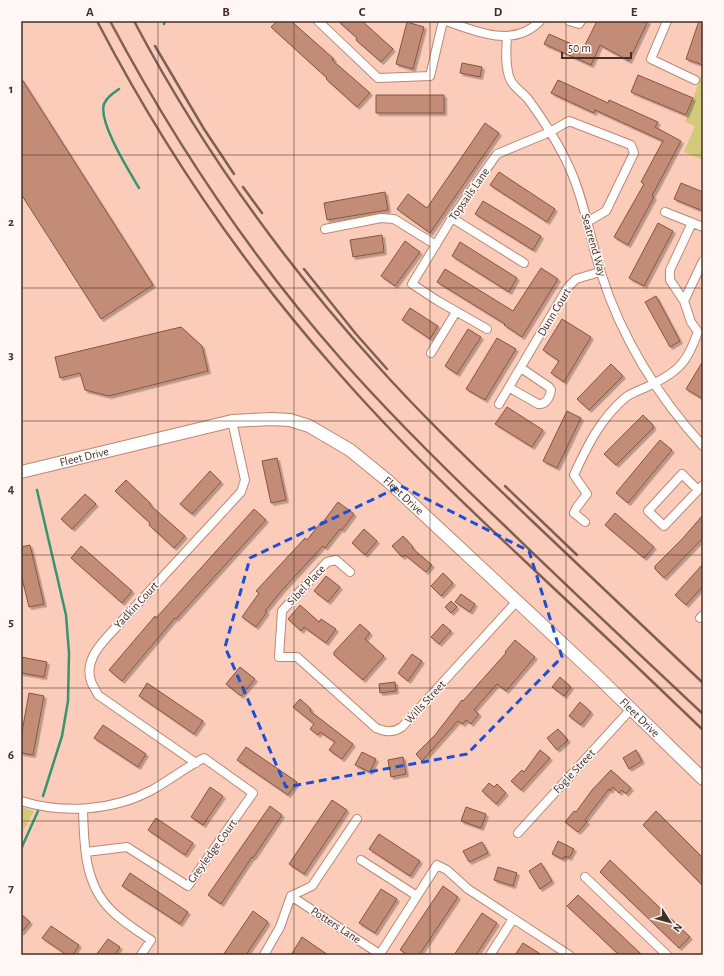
<svg xmlns="http://www.w3.org/2000/svg" width="724" height="976" font-family="'Alegreya Sans',sans-serif">
<defs>
<pattern id="grass-tufts" width="24" height="20" patternUnits="userSpaceOnUse"><rect width="24" height="20" fill="#d3c97a"/><path d="M3 7l-1-3M5 7V3M7 7l1-3M15 17l-1-3M17 17v-4M19 17l1-3" fill="none" stroke="#b6ad69"/></pattern>
<filter id="shadow"><feDropShadow dx="2.5" dy="2.5" stdDeviation="0" flood-color="#0004"/></filter>
</defs>
<rect width="100%" height="100%" fill="#fbccba"/>
<!-- grass -->
<path fill="url(#grass-tufts)" d="M21,807L34,811L21,835Z"/>
<!-- green -->
<path fill="#d3c97a" d="M703,70V160L684,152L695,126L685,122Z"/>
<g fill="none" stroke-linecap="round" stroke-linejoin="round">
<!-- stream -->
<path stroke="#35966e" stroke-width="2.5" d="M164,24L165,21
M119,89C113,93 107,97 104,104C98,122 129,171 139,188
M37,490L66,615L69,653L68,701L62,736L43,796
M21,849L38,811"/>
</g>
<!-- building -->
<path fill="#c38c77" stroke="#875440" filter="url(#shadow)" d="M277,21H291L334,59L332,60L370,93L357,107L326,79L327,78L271,27Z
M338,21H362L393,49L381,62L356,40L357,38Z
M597,21H648L629,61L600,45L591,65L544,44L549,34L583,49Z
M699,21H703V65L686,59Z
M407,22L424,27L413,69L396,64Z
M462,63L482,67L480,77L460,73Z
M638,75L693,98L686,115L631,92Z
M21,78L153,285L101,319L21,194Z
M558,80L608,103L609,100L658,122L655,127L681,141L652,196L654,197L628,245L614,237L644,184L641,182L663,141L595,110L594,113L551,93Z
M376,95H444V113H376Z
M485,123L499,133L430,233L397,209L408,194L427,208Z
M499,172L555,209L547,222L490,185Z
M681,183L703,192V211L674,199Z
M385,192L388,210L327,220L324,203Z
M483,201L541,236L533,250L475,214Z
M658,223L673,231L644,286L629,278Z
M382,235L384,252L353,257L350,240Z
M405,241L420,252L395,286L381,276Z
M460,242L517,278L509,292L452,256Z
M541,268L558,279L522,337L504,325L505,324L437,282L445,269L513,311Z
M656,296L680,341L670,347L645,302Z
M410,308L438,326L430,339L402,320Z
M562,319L591,337L564,382L551,373L559,361L543,350Z
M181,327L202,346L208,371L109,396L85,390L80,373L60,378L55,357Z
M468,329L481,337L457,374L445,366Z
M497,338L516,349L485,400L466,389Z
M703,361V399L686,389Z
M611,364L623,376L589,410L577,399Z
M507,407L543,430L532,447L495,424Z
M567,411L581,418L557,468L543,461Z
M643,415L653,425V428L616,465L604,454Z
M660,440L672,450L628,503L616,493Z
M277,458L286,500L271,503L262,461Z
M210,471L221,482L192,514L180,504Z
M126,480L151,504L150,505L185,536L174,548L149,525L150,523L115,491Z
M85,494L96,504L72,529L61,519Z
M338,502L354,514L342,530L340,529L325,548L323,546L283,589L265,611L267,612L256,627L242,617L259,593L256,591L305,538L307,540L322,521L323,522Z
M254,509L266,520L176,619L175,618L122,681L109,670L155,616L156,618Z
M615,513L654,547L644,558L605,525Z
M703,515V538L664,578L655,569V566L683,538Z
M364,529L377,541L365,555L352,543Z
M403,536L413,547L412,548L432,565L426,572L405,555L402,557L392,546Z
M30,545L44,604L29,607L21,574V547Z
M81,546L132,591L122,603L71,558Z
M703,564V586L686,605L675,595Z
M443,573L453,583L441,596L431,586Z
M326,576L340,587L328,602L314,591Z
M461,594L475,604L470,612L455,602Z
M451,601L457,607L451,613L445,607Z
M300,605L319,622L321,619L336,629L326,643L304,627L301,631L288,619Z
M360,624L370,633L365,639L384,656L363,680L334,655V652Z
M443,624L451,631L439,644L431,637Z
M515,640L535,657L506,691L497,684L474,710L479,714L471,724L466,720L463,724L458,721L422,761L416,754L435,735L462,700L463,701L506,653L505,652Z
M412,654L422,661L408,681L398,673Z
M21,657L47,662L44,677L21,673Z
M240,667L255,679L241,696L226,684Z
M560,677L571,687L564,696L552,687Z
M395,682L396,691L380,693L379,684Z
M147,683L203,721L194,734L139,696Z
M29,693L44,696L33,755L21,753V737Z
M300,699L311,709L310,711L353,744L342,759L329,750L335,742L320,732L318,735L310,729L314,724L293,707Z
M580,702L591,712L581,725L569,716Z
M103,725L146,754L138,767L94,738Z
M558,729L568,740L557,750L547,738Z
M246,747L297,782L288,795L237,760Z
M540,750L550,758L521,790L511,781L522,770L524,772Z
M636,750L642,761L629,769L623,758Z
M362,752L376,759L370,772L355,765Z
M403,757L406,774L391,777L388,760Z
M611,770L631,788L626,794L622,790L619,793L613,787L610,791L609,789L585,820L587,822L578,832L565,822L574,811L576,812L592,790Z
M489,783L494,787L497,784L506,793L496,804L482,791Z
M210,787L223,796L203,825L191,817Z
M332,800L347,810L304,874L289,864Z
M270,806L282,815L253,858L252,857L221,904L208,895Z
M466,807L486,814L481,828L461,821Z
M656,811L703,858V886L643,825Z
M156,818L193,843L185,855L148,830Z
M379,834L420,861L410,876L369,849Z
M558,841L574,849L569,858L565,856L563,859L552,854Z
M482,842L488,853L469,862L463,851Z
M610,860L690,937L679,948L600,872Z
M541,863L552,881L540,889L529,871Z
M498,867L517,873L513,886L494,880Z
M130,873L188,912L180,924L122,886Z
M443,886L458,897L419,955H408L400,950Z
M381,889L397,899L375,933L359,923Z
M578,895L605,920L642,955H619L596,933L567,906Z
M253,911L268,922L246,955H223Z
M482,913L497,923L476,955H454Z
M21,914L30,922L21,933Z
M51,926L79,945L73,955H67L42,938Z
M302,937L328,955H291Z
M108,939L120,947L115,955H96Z
M523,943L542,955H515Z"/>
<g fill="none" stroke-linecap="round" stroke-linejoin="round">
<!-- street casing -->
<g stroke="#be8772" stroke-width="10">
<path id="street" d="M318,21L378,78L430,76L443,21
M446,21C476,31 513,49 540,21
M569,21L579,24L581,21
M667,21L651,59L695,80
M507,37C506,50 505,66 510,79C513,87 523,93 528,99C544,121 559,144 570,169C585,202 590,239 601,273C621,337 658,397 703,446
M665,212L703,227
M452,218L524,263
M325,229L381,218L394,219L436,245
M684,301L703,261
M487,329L438,301L412,284L452,218L497,154L550,132L569,121L631,145L634,153L606,211L587,222
M431,353L456,312
M510,388L538,404C546,405 550,397 551,390L549,387L521,368
M499,404L568,287L576,279L600,272
M698,490L682,474L648,511L664,526L703,485
M585,522L574,513L577,507L587,494L574,475C587,446 601,418 626,397C633,392 643,389 651,385C661,380 676,372 683,362C690,354 694,342 698,332L691,322L684,301L670,280V270L692,223
M350,572L336,560L327,562L282,611L279,657H297L376,728C386,732 393,733 402,727L517,601
M700,618L703,615
M196,763L98,695C96,690 92,685 91,681C85,663 97,648 108,636L241,492L245,480L232,421
M21,801C63,814 113,811 152,790C170,780 186,767 204,758L253,793L188,886L127,847L86,852
M83,809C84,843 84,882 109,908C121,921 136,930 151,940L141,955
M518,833L631,709
M361,860L417,896L380,954
M585,877L667,955
M291,896L381,955
M291,896L312,886L357,819
M417,896L437,865L447,870L468,889L569,955
M264,955L280,927L291,896
M490,955L513,919"/>
</g>
<!-- secondary casing -->
<g stroke="#be8772" stroke-width="14">
<g id="secondary">
<path id="s1" d="M21,472L232,421L271,419L290,420L309,426L350,450L388,481L596,675L703,779"/>
</g>
</g>
<!-- street -->
<use href="#street" stroke="#fff" stroke-width="8"/>
<!-- secondary -->
<use href="#secondary" stroke="#fff" stroke-width="12"/>
<!-- rail -->
<path stroke="#7e6054" stroke-width="2.5" d="M97,21C162,146 243,265 336,370C396,439 462,502 528,564C587,619 645,674 703,730
M110,21C174,141 251,257 341,359C393,418 449,473 506,527C571,590 637,652 703,714
M134,21C199,144 282,260 375,363C424,418 477,468 530,519C588,574 645,628 703,683
M155,46L204,129L234,174
M243,187L262,213
M304,269L356,334L387,369
M505,486L577,555"/>
</g>
<!-- marked area -->
<path fill="none" stroke="#1d4ed8" stroke-width="3" stroke-dasharray="8 5" stroke-linejoin="round" d="M401,486L529,551L562,657L467,754L286,787L225,647L250,558Z"/>
<!-- grid -->
<path fill="none" stroke="#452f26" stroke-width="1" stroke-opacity="0.55" d="M158,21V955M294,21V955M430,21V955M566,21V955M21,155H703M21,288H703M21,421H703M21,555H703M21,688H703M21,821H703"/>
<g text-anchor="middle" stroke-width="3" stroke-linejoin="round" paint-order="stroke">
<!-- street labels -->
<g font-size="12" fill="#452f26" stroke="#fef7f5">
<text transform="translate(469 194) rotate(-55)" y="4">Topsails Lane</text>
<text transform="translate(594 245) rotate(74)" y="4">Seatrend Way</text>
<text transform="translate(554 312) rotate(-59)" y="4">Dunn Court</text>
<text dy="4" stroke="none"><textPath href="#s1" startOffset="65">Fleet Drive</textPath></text>
<text dy="4" stroke="none"><textPath href="#s1" startOffset="413">Fleet Drive</textPath></text>
<text transform="translate(306 585) rotate(-47)" y="4">Sibel Place</text>
<text transform="translate(136 605) rotate(-47)" y="4">Yadkin Court</text>
<text transform="translate(425 702) rotate(-47)" y="4">Wills Street</text>
<text dy="4" stroke="none"><textPath href="#s1" startOffset="737">Fleet Drive</textPath></text>
<text transform="translate(574 771) rotate(-47)" y="4">Fogle Street</text>
<text transform="translate(212 851) rotate(-54)" y="4">Greyledge Court</text>
<text transform="translate(336 925) rotate(33)" y="4">Potters Lane</text>
</g>
</g>
<!-- border -->
<rect width="724" height="976" fill="none" stroke="#fef7f5" stroke-width="44"/>
<!-- north arrow -->
<g transform="translate(670 922) rotate(126)" stroke="#fef7f5" stroke-width="3" paint-order="stroke">
<path d="M0-3L7 15L0 10L-7 15Z" fill="#452f26"/>
<text y="-6" font-size="11" font-weight="bold" text-anchor="middle" fill="#452f26">N</text>
</g>
<!-- scale -->
<path d="M562 52v6h69v-6" fill="none" stroke="#452f26" stroke-width="2"/>
<text x="568" y="52" font-size="12" fill="#452f26" stroke="#fef7f5" stroke-width="3" paint-order="stroke">50 m</text>
<rect x="22" y="22" width="680" height="932" fill="none" stroke="#452f26" stroke-width="1.5"/>
<g font-size="13" text-anchor="middle" font-weight="bold" fill="#452f26">
<text x="90" y="16">A</text>
<text x="226" y="16">B</text>
<text x="362" y="16">C</text>
<text x="498" y="16">D</text>
<text x="634" y="16">E</text>
<text x="11" y="93">1</text>
<text x="11" y="226">2</text>
<text x="11" y="359">3</text>
<text x="11" y="493">4</text>
<text x="11" y="626">5</text>
<text x="11" y="759">6</text>
<text x="11" y="892">7</text>
</g>
</svg>
